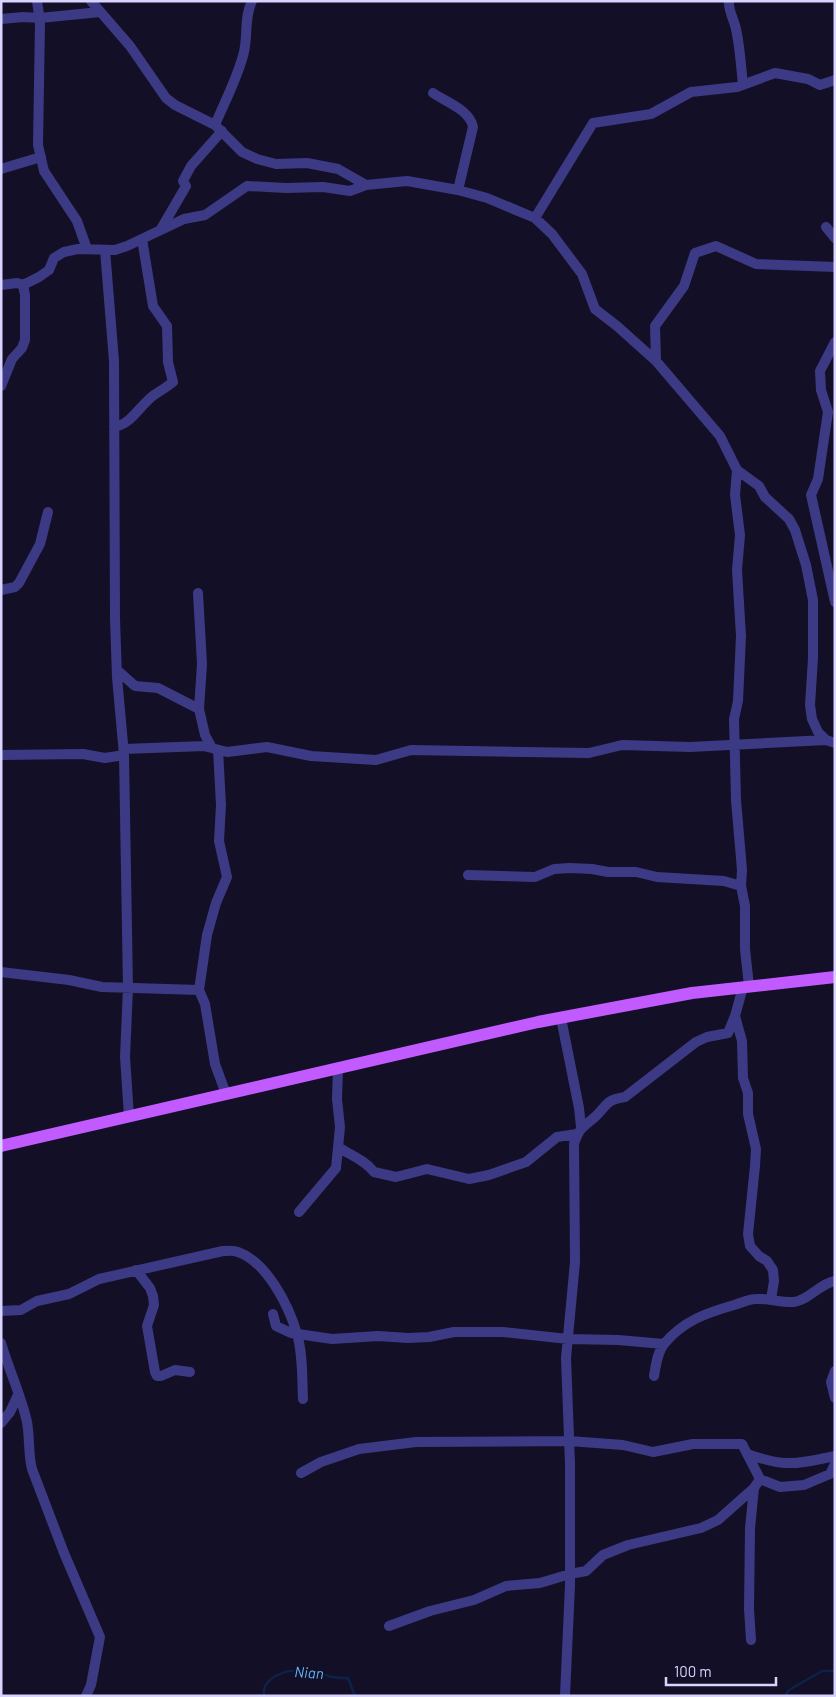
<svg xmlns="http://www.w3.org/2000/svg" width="836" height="1697" font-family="Barlow,sans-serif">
<rect width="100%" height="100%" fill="#130f26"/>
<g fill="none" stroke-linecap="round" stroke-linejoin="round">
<!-- stream -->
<path stroke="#0c2248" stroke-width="2.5" d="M264,1696C263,1689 266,1683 271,1679C283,1669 306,1668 321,1673C323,1673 325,1675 328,1676C334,1678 342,1678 348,1678L355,1696
M785,1696L789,1690L822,1671H835"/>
<!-- minor -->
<path stroke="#3d3a85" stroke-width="10" d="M37,1L40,22L38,145L44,171L77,221L87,249
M91,1L130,46L166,98L175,105L215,125L242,152L257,159L276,164L307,163L338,169L366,185L407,181L458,190L487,198L535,218L552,234L582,274L595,309L617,326L656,361L720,436L737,470L759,486L765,497L789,519L795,530L806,565L813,600V658L810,705L812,719L818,732L826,740L835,743
M729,1C728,11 734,19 736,29C740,47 741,66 743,85
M1,19L23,17L40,18L100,12
M433,93C446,102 470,110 473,127L458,190
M215,125C225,101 238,77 244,52C248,35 244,17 252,1
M1,169L41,157
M535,218L593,123L651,114L691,92L737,87L775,73L808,79L820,85L835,80
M826,227L835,238
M161,229L186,186L183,181L191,166L222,131
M105,250L114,361L115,619L117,677L124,755L128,988L125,1057L129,1116
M1,285L17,283L23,285L39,277L49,270L54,258L64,252L78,249L115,250L127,246L184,219L205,215L247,186L286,188L323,187L350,191L366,185
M835,342L820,371L821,390L828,412L818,479L811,495L835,602
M656,361L655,326L684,286L695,253L716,246L756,264L835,267
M1,386L12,359L22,348L25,340V295L23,285
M114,427C132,424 139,406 154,395C160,391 167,387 173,382L168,362L167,326L153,306L142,239
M737,470L735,495L740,535L737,570L741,636L738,701L734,719L736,800L742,870L741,886L745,906V949L749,986
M1,590L15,587L19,583L40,544L48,512
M198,593L202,664L199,709L205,735L212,748
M117,670L135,686L158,688L199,709
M124,749L204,746L227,752L267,747L311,756L376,760L411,750L589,753L622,745L690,747L826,740
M218,750L221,805L219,841L227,877L216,903L207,935L199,990L205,1004L215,1064L226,1094
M1,755L83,754L105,758L124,755
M468,875L535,877L554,869L570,868L592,869L608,872H636L657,877L724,881L741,886
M1,972L69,980L102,987L199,990
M735,1016L742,1041L743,1078L748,1093V1114L756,1149L755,1166L748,1234L750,1246L759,1256L767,1261L773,1270L774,1281L771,1299
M561,1018L579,1108L581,1127
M338,1147C350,1155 365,1160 374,1172L396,1177L427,1169L469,1179L489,1175L526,1162L557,1137L577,1134
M299,1212L336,1168L340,1127L337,1099L338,1068
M136,1270L150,1288L153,1296L154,1305L147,1326L155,1372L157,1376H161L175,1370L190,1372
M1,1311L21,1310L37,1301L69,1294L99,1279L223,1251C227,1251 233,1250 238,1252C267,1262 289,1306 297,1334C303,1354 302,1378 303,1399
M273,1314L276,1326L291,1333L332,1339L378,1336L408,1338L429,1337L454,1332H503L568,1339L618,1340L664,1344
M1,1343C9,1370 21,1395 27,1422C30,1438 28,1454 32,1469L64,1553L100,1637L91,1685L86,1696
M835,1371L831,1382L835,1398
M654,1376C656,1365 657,1353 664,1344C683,1321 706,1313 734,1305C741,1303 749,1299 756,1299C769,1298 781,1303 794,1302C809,1300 819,1284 835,1281
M1,1423L10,1412L18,1395
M747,1454C760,1458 773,1463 787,1463C803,1464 819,1459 835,1456
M301,1473L321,1462L359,1449L416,1442L569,1441L623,1445L653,1452L693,1444H742L760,1479
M389,1626L430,1611L474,1600L506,1586L540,1583L570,1574L586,1571L603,1555L628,1545L701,1528L718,1520L754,1488
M751,1640L749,1609L750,1528L754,1488L760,1479L780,1487L804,1485L830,1474L835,1464
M565,1696L570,1585V1464L566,1358L575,1262L574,1144C580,1126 583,1128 596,1116C608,1104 606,1100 625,1097L696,1042L707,1037L728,1033L735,1016L743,987"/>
<!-- major -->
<path stroke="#c25bff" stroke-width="12" d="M1,1146L538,1022L692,993L835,977"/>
</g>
<g text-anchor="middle" stroke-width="4" stroke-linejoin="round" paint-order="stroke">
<!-- water labels -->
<g font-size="15" font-style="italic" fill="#62b6ff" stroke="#130f26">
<text transform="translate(309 1673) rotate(4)" y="5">Nian</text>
</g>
</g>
<!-- border -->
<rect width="836" height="1697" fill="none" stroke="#d9d4ff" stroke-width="5"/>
<!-- scale -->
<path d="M666 1677v8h110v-8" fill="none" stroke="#d9d4ff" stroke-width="2.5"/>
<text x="674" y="1677" font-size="15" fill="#d9d4ff" stroke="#130f26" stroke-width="4" paint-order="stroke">100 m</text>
</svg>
